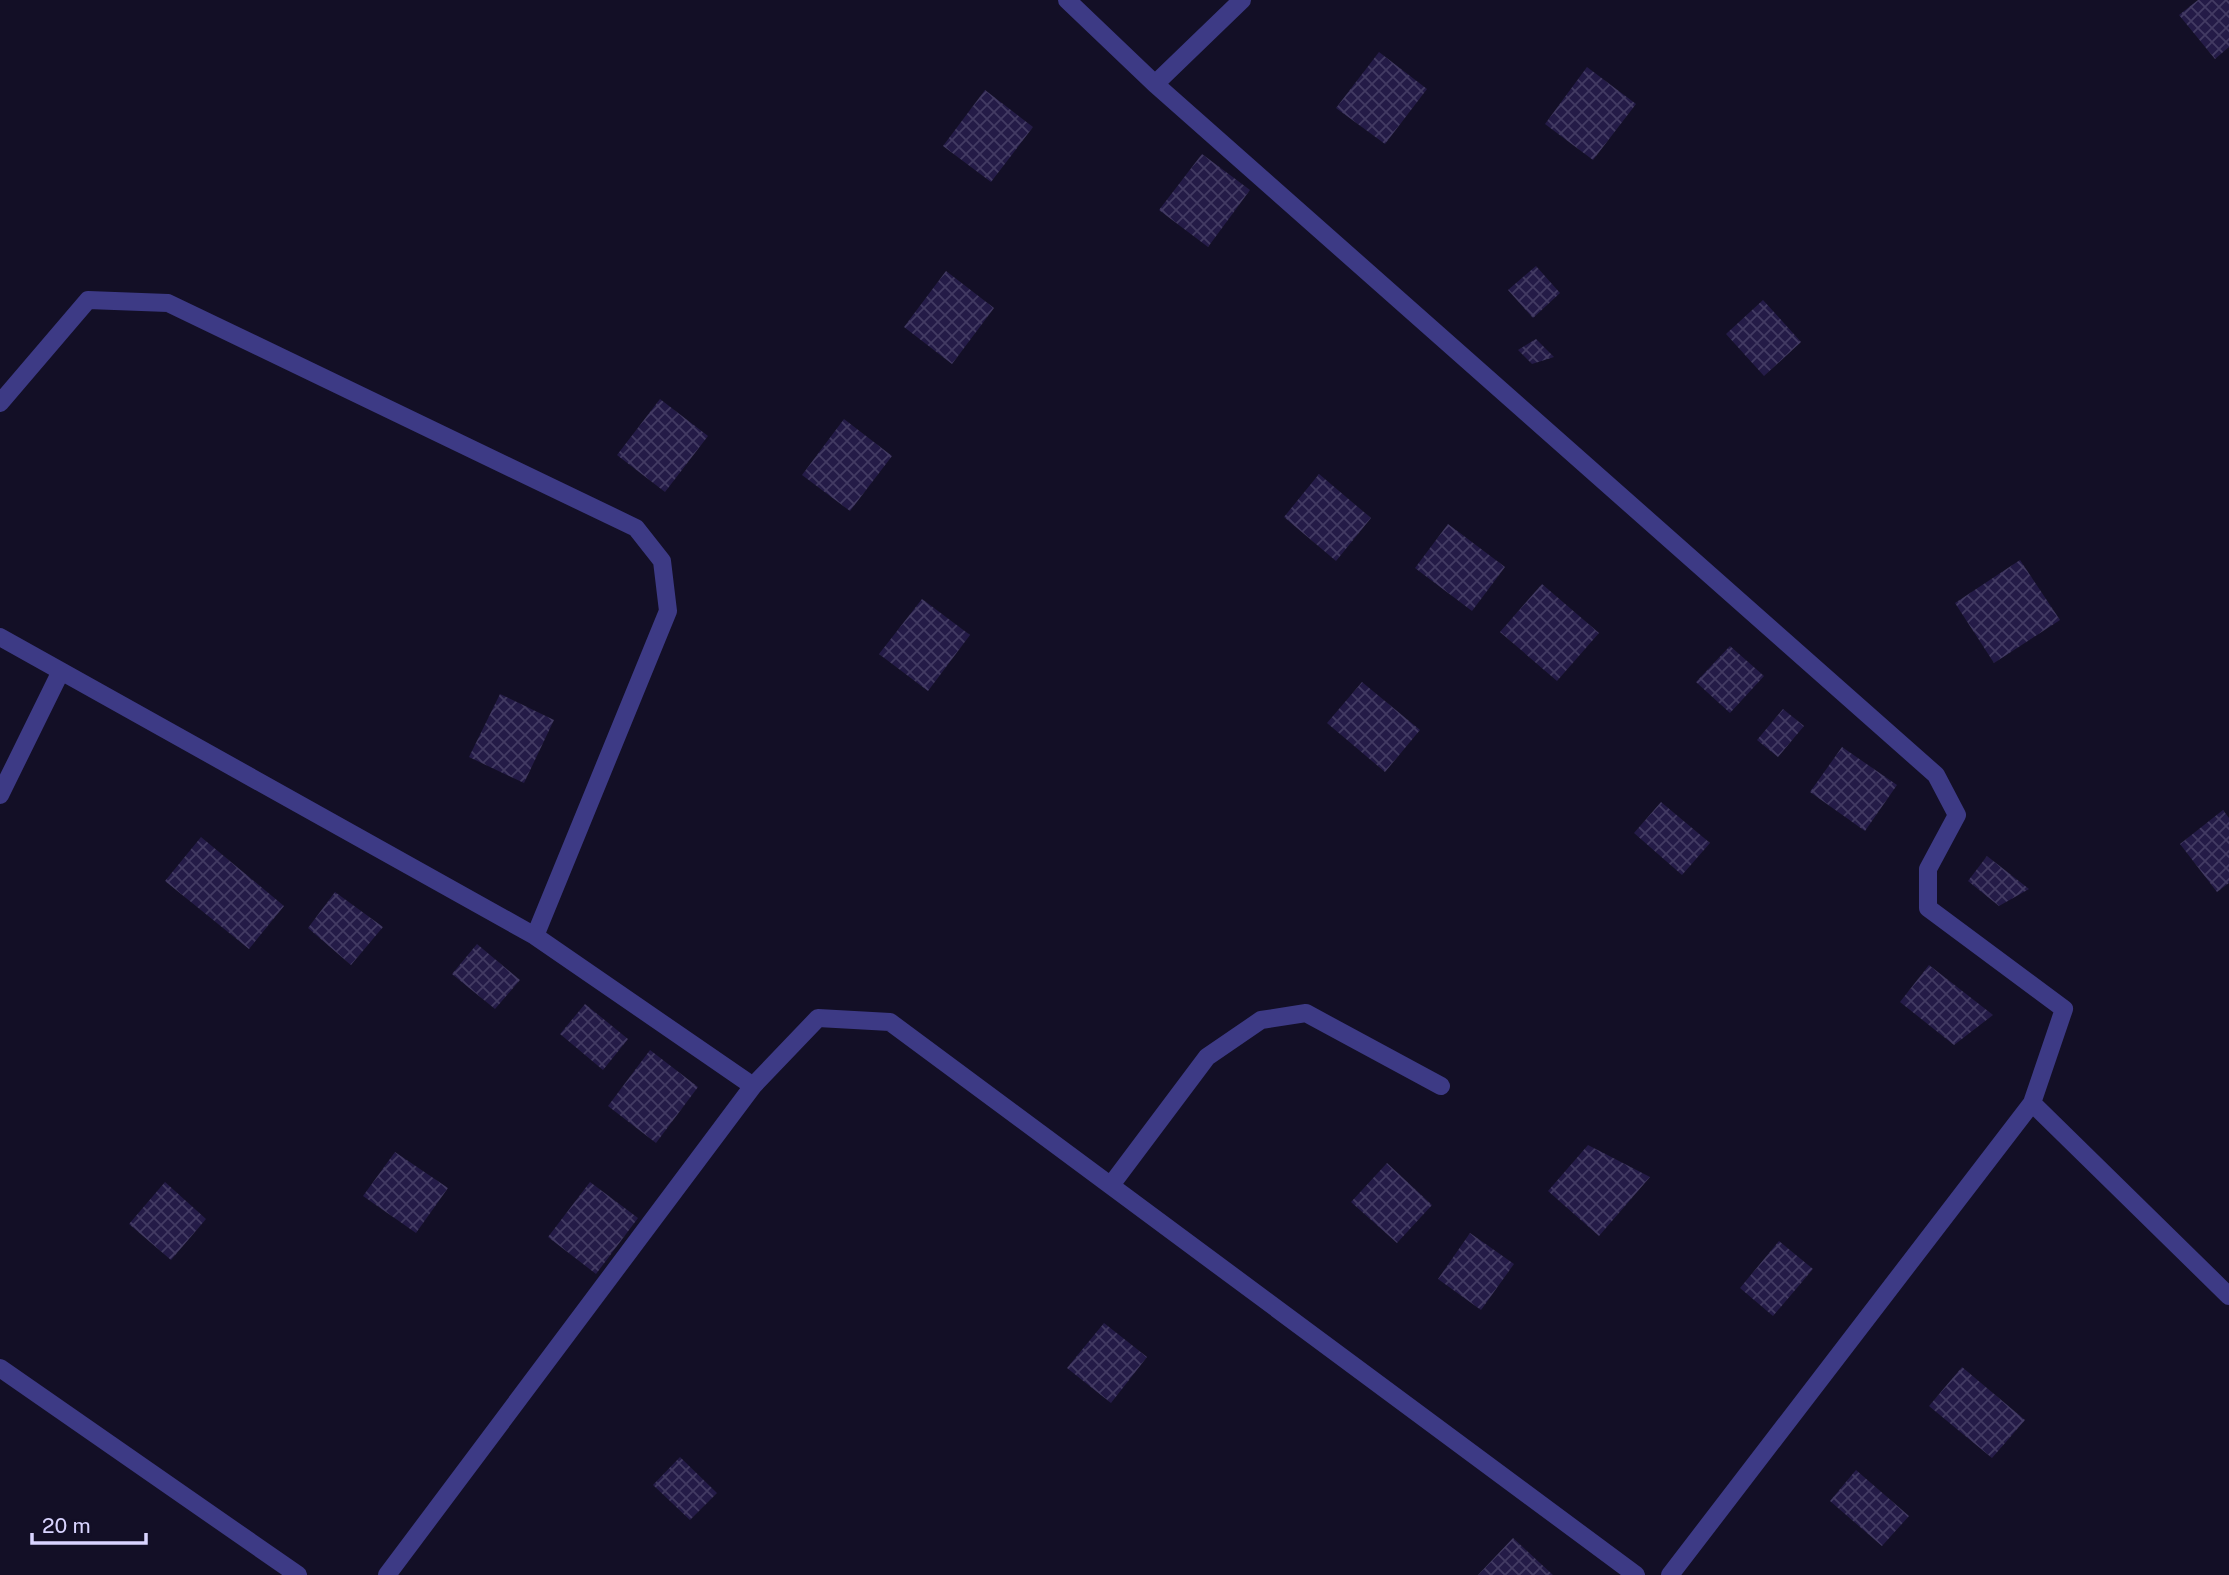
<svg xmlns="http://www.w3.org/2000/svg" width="2229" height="1575" font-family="'Public Sans',sans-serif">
<defs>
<pattern id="building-cross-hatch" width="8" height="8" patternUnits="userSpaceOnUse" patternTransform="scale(1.75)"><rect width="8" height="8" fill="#241b47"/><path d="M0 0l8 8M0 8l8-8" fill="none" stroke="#433b63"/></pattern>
</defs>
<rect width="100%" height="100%" fill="#130f26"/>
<!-- building -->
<path fill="url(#building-cross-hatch)" d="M2198,0H2229V47L2215,59L2179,15Z
M1379,52L1427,89L1385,144L1336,108Z
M1587,67L1636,104L1593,160L1545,124Z
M985,90L1033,127L991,182L943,146Z
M1202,154L1250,190L1208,247L1159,210Z
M1536,266L1560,293L1533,318L1508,290Z
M946,271L994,308L952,364L904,327Z
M1763,300L1801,342L1764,376L1726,334Z
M1536,339L1554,357L1532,364L1518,350Z
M660,399L708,436L665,492L617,455Z
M844,419L892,456L850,511L802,475Z
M1319,474L1371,518L1336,561L1284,517Z
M1448,524L1505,567L1472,611L1415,568Z
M2020,560L2060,620L1994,663L1955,603Z
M1542,584L1599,633L1557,681L1500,632Z
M922,599L970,635L928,691L879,654Z
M1730,646L1764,676L1730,713L1696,682Z
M1362,682L1420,730L1385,772L1327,723Z
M500,694L554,720L524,783L469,757Z
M1783,709L1804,726L1778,757L1757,740Z
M1842,747L1897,785L1865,831L1810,792Z
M1661,802L1710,843L1682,875L1634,833Z
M2223,810L2229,818V883L2217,892L2180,844Z
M201,837L284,906L249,949L165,881Z
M1987,856L2029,889L1999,906L1968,881Z
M335,892L383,927L351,965L308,928Z
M477,944L520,980L495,1009L452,974Z
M1929,965L1993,1015L1954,1045L1900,1002Z
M585,1004L628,1039L603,1070L560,1034Z
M650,1050L698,1087L656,1143L608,1106Z
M1588,1145L1650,1177L1599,1236L1548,1191Z
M395,1152L448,1188L416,1233L363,1196Z
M1387,1163L1432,1205L1397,1243L1351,1202Z
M165,1182L206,1219L171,1260L129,1224Z
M590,1182L638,1218L596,1274L548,1237Z
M1470,1233L1514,1264L1481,1310L1438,1279Z
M1779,1241L1813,1269L1773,1316L1740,1288Z
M1104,1323L1147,1357L1111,1403L1067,1368Z
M1962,1367L2025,1420L1992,1458L1929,1406Z
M680,1457L717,1493L690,1520L653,1485Z
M1856,1470L1909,1516L1882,1546L1830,1501Z
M1513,1538L1553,1575H1478Z"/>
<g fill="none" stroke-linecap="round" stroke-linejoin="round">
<!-- minor -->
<path stroke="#3d3a85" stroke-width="18" d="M1067,0L1155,84L1936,775L1957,815L1928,869V908L2064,1009L2032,1103L1670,1575
M1155,84L1242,0
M0,403L88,300L168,303L636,528L662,561L668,611L535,936
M0,637L535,936L753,1086L818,1018L890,1022L1636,1575
M0,795L61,671
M2032,1103L2229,1296
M1111,1185L1207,1057L1261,1020L1306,1013L1441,1086
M0,1368L298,1575
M387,1575L753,1086"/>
</g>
<!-- scale -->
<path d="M32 1533v10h114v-10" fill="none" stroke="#d9d4ff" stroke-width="3.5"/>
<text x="42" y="1533" font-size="21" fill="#d9d4ff" stroke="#130f26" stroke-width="5" paint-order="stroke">20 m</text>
</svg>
